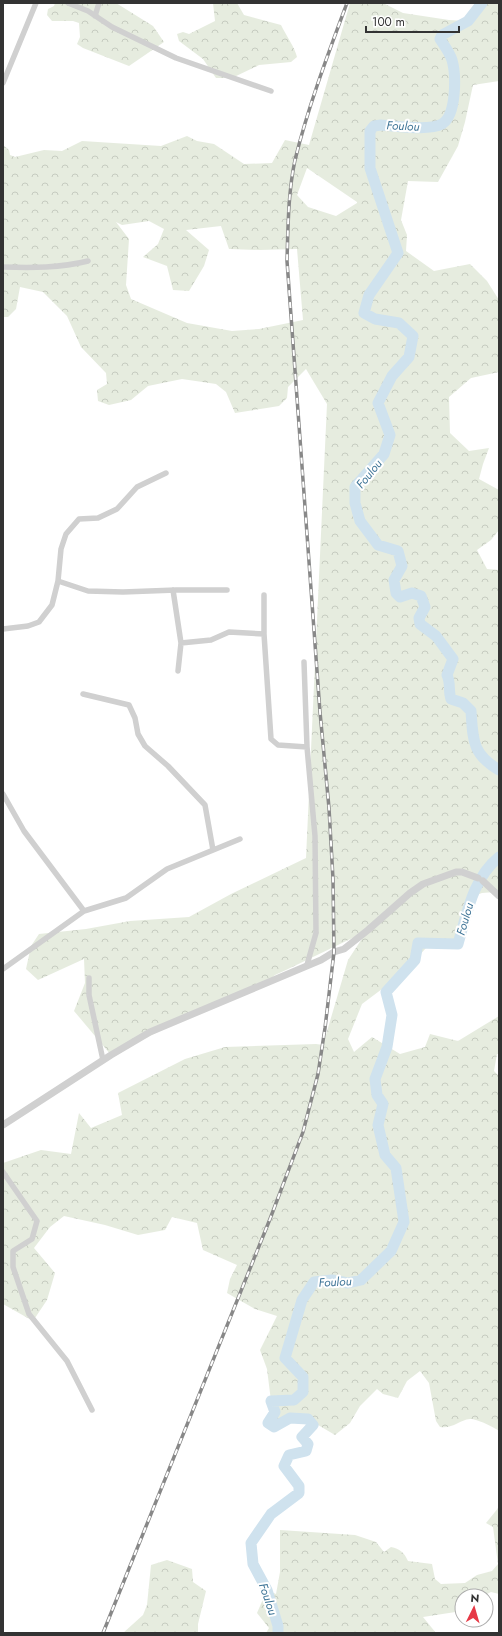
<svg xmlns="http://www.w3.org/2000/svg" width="502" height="1636" font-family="Jost,sans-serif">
<defs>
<pattern id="forest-crowns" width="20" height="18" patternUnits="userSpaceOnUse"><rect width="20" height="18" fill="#e6ecdf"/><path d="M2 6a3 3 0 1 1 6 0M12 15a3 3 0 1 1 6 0" fill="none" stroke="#c6cbc0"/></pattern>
</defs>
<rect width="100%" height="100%" fill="#fff"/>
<!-- forest -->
<path fill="url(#forest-crowns)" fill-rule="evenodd" d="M55,3H116L153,26L164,42L129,66L83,48L77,44L80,37L79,23L73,21H52L47,15L48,9L54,6Z
M213,3H237L244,15L281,25C286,35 295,48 297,57L291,62L259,65L232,78H216L203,59L179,41L177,34L183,32L189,34L215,21Z
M350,3H383L403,13L449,20L467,21L482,3H499V81L473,85L465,122L458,146L438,182L408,181L401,220L407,235L406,251L434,271L470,264L487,281L499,300V372L471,378L449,397L450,433L469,451L489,448L483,464L479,479L499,490V530L491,540L477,550L487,569L499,570V896L495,892L482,893L471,897L458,944L444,947L426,948L386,992L382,989L362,1004L348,1039L354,1052L372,1037L400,1054L425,1047L430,1034L458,1041L499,1016V1054H497L494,1071L499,1076V1431C494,1427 477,1419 470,1419C459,1420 453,1429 440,1427L436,1421L429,1383L420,1371L407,1381L398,1398L383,1394L377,1389L360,1406L350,1423L335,1435L308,1419L290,1418L274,1427L268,1423L275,1412L271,1401L267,1369L260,1350L277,1316L255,1309L227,1293L230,1279L237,1265L203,1250L197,1223L172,1217L165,1230L138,1235L105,1225L64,1216L50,1227L34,1248L55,1273L47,1300L33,1321L3,1304V1163L41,1150L71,1154L79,1113L91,1128L122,1115L118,1093L185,1059L225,1047L316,1044L323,1045L348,960L367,931L286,970L275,975L266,983L225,999L111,1055L74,1011L85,983L84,959L38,980L26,969L31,946L39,934L86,929L130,921L189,917L231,894L306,858L327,404L306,369L288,387L287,398L279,406L235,413L226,392L216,384L182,379L148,386L131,400L109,405L98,401L97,390L107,384L106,373L81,347L67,316L43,292L20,287L16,309L8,317H3V145L9,150L10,155L15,157L44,150L62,151L82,141L161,146L187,136L197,141L214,144L244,164L272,163L285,140L309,145ZM307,168L357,202V203L336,216L308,207L297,195ZM149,221L164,229L158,244L143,257L167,266L173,290L189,291L204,266L209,250L186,230L221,226L229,249L259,250L297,249L303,320L259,329L232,331L187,323L131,299L126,285L129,239L116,222L122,225Z
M499,1507V1594L491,1592L483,1596H462V1611L423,1617L436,1633H266L269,1628L257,1613L267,1590L276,1594L280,1572V1530L355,1535L376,1542L384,1552L391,1547C400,1549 404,1552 408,1561L432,1564L435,1579L441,1584L465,1583L477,1575L492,1571L498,1564L493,1527L486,1523Z
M167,1560L192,1569L193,1582L206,1591L198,1624V1633H123L143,1615L147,1605L151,1565Z"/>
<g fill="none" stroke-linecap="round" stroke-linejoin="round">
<!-- river -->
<path stroke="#cfe2ee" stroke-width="11" d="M482,3L468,21L442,35L440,39C444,45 450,53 452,60C456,74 457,115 442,124C429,131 397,126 381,125L374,126L370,131V168L398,253L369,295L364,313L375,319L399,323L413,336L409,357L392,376L378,403L390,435L384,454L355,487V503L360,521L378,545L398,551L402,566L394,580L396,593L400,597L412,593L421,596L425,607L419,618L420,624L436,636L453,659L447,675C451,683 448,691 451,699L463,703L471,711C473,740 472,754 499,770
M278,1633V1626L267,1590L253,1564L251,1543L271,1514L299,1493V1486L284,1466L289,1455L306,1451L308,1444L302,1437L313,1425L308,1419L290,1418L274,1427L268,1423L275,1412L271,1401L294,1400L303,1392V1377L285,1358L302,1300L314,1282L332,1280L348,1283L361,1280L391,1251L404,1222L396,1168L385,1155L378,1125L383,1104L377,1095L375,1079L387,1047L392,1015L386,992L415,960L418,943L458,944C467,913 473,878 499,857"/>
<!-- minor -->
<path stroke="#d0d0d0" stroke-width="5.5" d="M68,3L88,11L112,27L176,58L271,91
M95,16L99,3
M3,83L36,3
M3,267C32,268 60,268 88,261
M58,581L88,591L123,592L176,590H227
M173,590L181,643L178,671
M264,595V634L271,739L278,745L307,747
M3,629L28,626L39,622L52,605L58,581L61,549L66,534L79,519L98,518L117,509L137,487L166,473
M181,643L211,640L229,632L264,634
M304,662L307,747L315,836L316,933L307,965
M83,694L129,705L135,718L138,734L145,746L168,766L205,805L213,850
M3,794L24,831L84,911
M3,969L84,911L126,898L167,869L240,839
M89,978V995L103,1060
M3,1172L37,1221L32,1239L13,1251V1267L29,1314L67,1361L92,1410"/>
<!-- tertiary -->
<path stroke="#d0d0d0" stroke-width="7" d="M483,881L499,896
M3,1125L111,1055L150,1032L321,960L334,952L344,949L368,930L410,893L423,884L456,872H462L478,878"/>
<!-- rail casing -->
<g stroke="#888" stroke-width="3.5">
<path id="rail" d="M103,1633L270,1219L303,1132L318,1074L325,1028L334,952L333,879L329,808L320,712L287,261C288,228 288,193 295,160C308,107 328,54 347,3"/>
</g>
<!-- rail -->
<use href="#rail" stroke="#fff" stroke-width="2" stroke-dasharray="6" stroke-linecap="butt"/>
</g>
<g text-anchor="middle" stroke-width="4" stroke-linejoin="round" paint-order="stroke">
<!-- water labels -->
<g font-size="12" font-style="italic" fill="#3f7597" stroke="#fff">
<text transform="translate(403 126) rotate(3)" y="4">Foulou</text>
<text transform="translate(369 474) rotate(-51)" y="4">Foulou</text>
<text transform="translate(465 919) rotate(-74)" y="4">Foulou</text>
<text transform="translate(335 1282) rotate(-3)" y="4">Foulou</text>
<text transform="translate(268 1599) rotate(71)" y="4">Foulou</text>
</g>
</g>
<!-- border -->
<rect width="502" height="1636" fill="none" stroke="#333333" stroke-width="8"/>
<!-- north arrow -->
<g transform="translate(474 1608) rotate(5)"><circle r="19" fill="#ffffff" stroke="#adadad"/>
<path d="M0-3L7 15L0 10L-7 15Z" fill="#e63946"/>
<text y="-6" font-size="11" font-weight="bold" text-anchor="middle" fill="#333333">N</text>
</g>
<!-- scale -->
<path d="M366 26v6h93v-6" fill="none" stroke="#333333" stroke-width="2"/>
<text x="372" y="26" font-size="12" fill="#333333" stroke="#ffffff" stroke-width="3" paint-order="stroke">100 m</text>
</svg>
